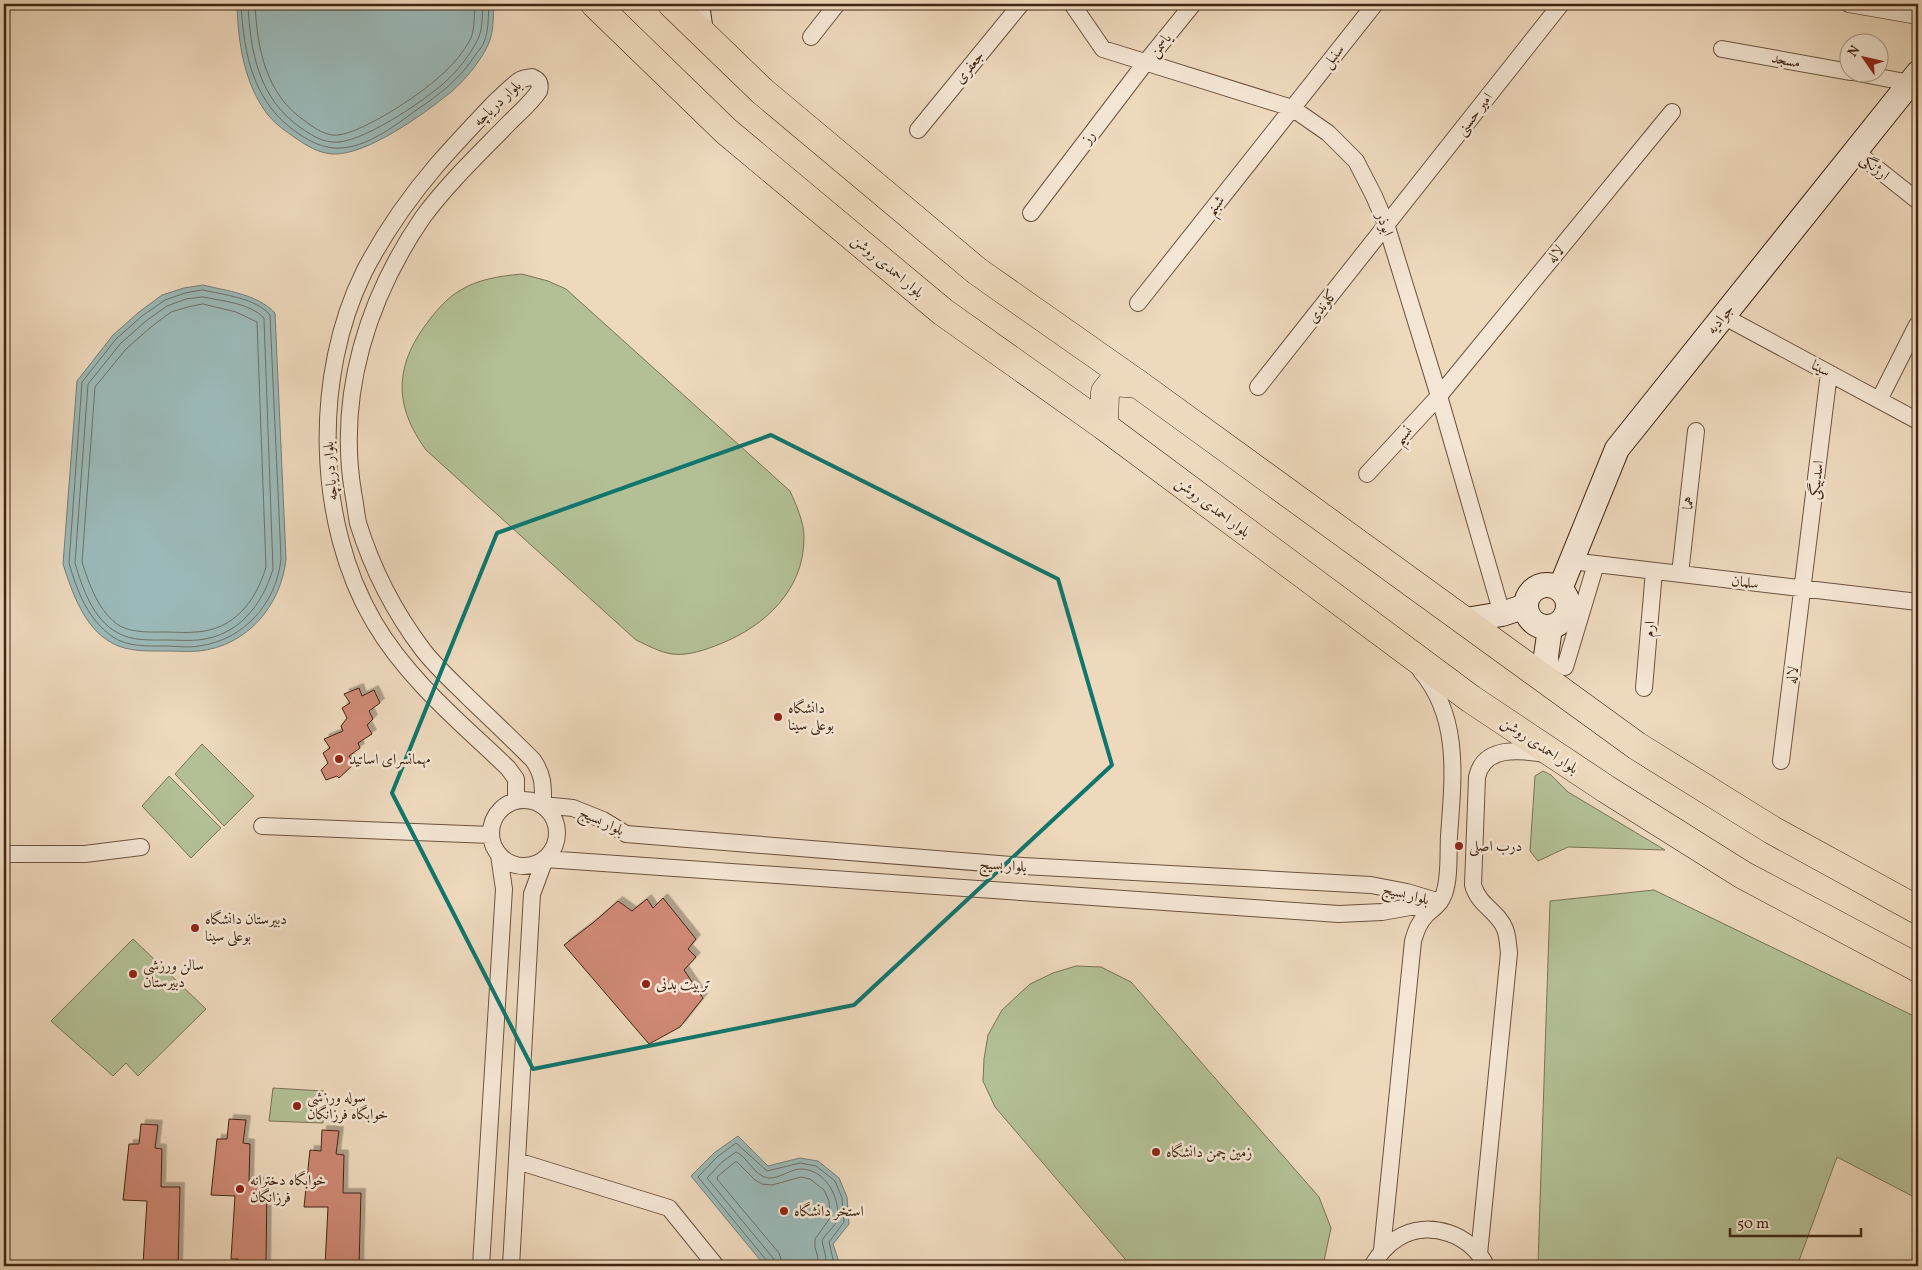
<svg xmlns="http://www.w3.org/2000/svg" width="1922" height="1270" font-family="Vollkorn,Amiri,serif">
<defs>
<filter id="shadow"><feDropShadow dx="4.5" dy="-4.5" stdDeviation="0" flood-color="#0004"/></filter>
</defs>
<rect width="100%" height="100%" fill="#eed9bd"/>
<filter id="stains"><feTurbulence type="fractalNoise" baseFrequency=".004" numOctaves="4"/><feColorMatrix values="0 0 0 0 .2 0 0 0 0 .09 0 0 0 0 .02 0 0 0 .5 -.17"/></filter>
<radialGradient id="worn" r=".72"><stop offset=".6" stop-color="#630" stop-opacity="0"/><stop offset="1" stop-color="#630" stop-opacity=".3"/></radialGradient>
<!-- green -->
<path fill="#b3c096" stroke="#7a7354" d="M522,274L548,281L566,289L790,491C796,505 804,521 804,538C804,590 765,626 720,644C705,650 688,656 672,654C659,652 647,645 636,640L426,450C394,406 394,367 427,323C435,312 447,298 459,291C478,279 500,276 522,274Z
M202,744L254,796L224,826L175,774Z
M1543,771L1551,775L1568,792L1665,850L1568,847L1538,861L1530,851L1535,776Z
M169,776L221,828L191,858L142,806Z
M1654,890L1918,1018V1199L1837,1157L1797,1266H1575L1538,1263L1550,901Z
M133,939L206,1009L138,1076L126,1063L113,1076L51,1021Z
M1076,966L1101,967L1131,982L1319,1197L1331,1228L1323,1266H1131L995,1107L983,1081L984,1059L988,1035L1002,1010L1030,984L1053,973Z
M273,1088L324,1091L323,1123L269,1121Z"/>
<!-- water -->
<path fill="#9bb9b8" stroke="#777e76" d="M237,4H494C493,16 494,33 488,45C480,62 465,80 451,92C424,114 366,156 332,154C319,153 307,146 297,139C287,132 276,125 268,115C244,84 238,42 237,4Z
M203,285C227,291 257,294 275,313L286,559C281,606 247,646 199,651C188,652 176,651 165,651C148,651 128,652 112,643C84,628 72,592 63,564L77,381L113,335L139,312L162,295L184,288Z
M738,1136L768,1166L800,1158L818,1161L839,1178L847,1197L849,1224L833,1244L839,1262L833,1266H765L691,1176L714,1153Z"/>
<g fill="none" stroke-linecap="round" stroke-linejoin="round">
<!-- shore -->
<path stroke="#6e7066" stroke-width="1" d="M241,4C244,56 253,103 299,134C314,144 330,151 349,147C372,143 396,125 415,111C439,95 460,79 476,54C479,50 483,46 484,42C489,30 488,16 489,4
M248,4C250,52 259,99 301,128C310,134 320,141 332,142C358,146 424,101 444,83C457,72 469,56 477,41C483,31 482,15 483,4
M255,4C257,48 266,95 305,121C313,127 321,133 332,135C354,139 423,93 440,76C452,66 464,52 471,38C475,28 474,14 475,4
M203,290C224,295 256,298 270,315L281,558C277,603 244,640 199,646C188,648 176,646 165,646C148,646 127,647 113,637C88,620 77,591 69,563L82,382L116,339L142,316L165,300L185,293Z
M203,297C222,301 250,303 264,318L273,569C262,606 238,636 198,640C188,641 177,640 167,640C151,640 132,641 118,633C93,620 82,587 75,563L88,384L121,343L146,321L167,306L186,299Z
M203,304L236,312L257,322L266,567C256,601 234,630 196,632C186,633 175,632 165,632C151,632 133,633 120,626C99,613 89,584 82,562L95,387L126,349L151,327L171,312L188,307Z
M769,1266L767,1261L698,1177L717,1157L736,1143L767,1171L800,1163L816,1166L835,1181L842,1198L844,1222L829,1242L833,1259L831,1266
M775,1266L773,1258L707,1178L722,1162L736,1152C747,1156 754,1176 768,1178C779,1179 790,1169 801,1169C825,1169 841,1198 837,1219C836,1227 825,1233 822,1241L826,1258L824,1266
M783,1266L779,1253L717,1179L718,1176L735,1162H737L755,1180L762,1184L772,1185L801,1177L810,1179L824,1190L829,1201L830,1218L815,1239V1247L818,1258L817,1266"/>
</g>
<!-- building -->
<path fill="#cf8974" stroke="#412613" filter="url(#shadow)" d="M359,688L362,696L374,690L380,703L369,711L373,719L367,725L372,734L358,743L360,748L349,756L354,764L339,778L337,776L326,780L321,770L328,763L323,753L330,748L324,739L343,731L341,726L347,718L342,708L350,703L344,694Z
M663,898L696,939L688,949L696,957L684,970L703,998L680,1027L649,1044L564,945L594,922L618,901L632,911L647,899L653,908Z
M229,1119L246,1120L243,1143L250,1144L249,1182H267L266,1264L237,1266L238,1259H231L235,1196L211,1195L217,1139H227Z
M141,1124L158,1125L155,1148L162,1149L161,1187H180L178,1266H150V1263L143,1264L147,1201L123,1200L129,1144H139Z
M322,1130L339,1131L336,1154L344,1155L343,1193H361L359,1266H325L328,1207H304L310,1150L321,1151Z"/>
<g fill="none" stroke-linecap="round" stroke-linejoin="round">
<!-- minor casing -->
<g stroke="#6c533e" stroke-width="18">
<path id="minor" d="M1072,4L1103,49L1292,108L1328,133L1356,161L1374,196L1386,224L1439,396L1502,614
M1849,4L1918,16
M811,37L837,4
M1722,49L1850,72
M1853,72L1910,83
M918,130L1021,4
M1855,151L1918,201
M1031,213L1146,62L1193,4
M1138,303L1375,4
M1723,316L1918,421
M1258,387L1561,4
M1879,400L1917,325
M1367,474L1439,396L1672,112
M1571,561L1918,602
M1680,574L1696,431
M1565,667L1596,564
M1644,688L1654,571
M1781,761L1829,373
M491 833a33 33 0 1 1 66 0a33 33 0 1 1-66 0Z
M516,800V779L508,768C460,722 408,680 374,622C315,522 313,375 364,272C384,233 408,199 436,166C455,144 475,123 495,102C503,95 511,86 520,80C524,78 527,78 532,77C539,80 541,84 539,91C531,103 519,113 509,123C480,153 448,183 423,217C368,297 337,394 353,492C355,502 356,513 358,523C372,568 395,613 423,650C437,668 454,683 470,699C491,719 512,739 533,760C544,776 543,786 543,805L573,808L603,820L626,834L1023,866L1371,885L1407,892L1440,902
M262,826L491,835
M4,854H85L141,847
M517,1161L669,1208L716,1266
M1382,1250L1413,941C1416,931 1419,922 1427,914C1434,908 1441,903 1444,894C1450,877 1448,854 1449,836C1453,779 1461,718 1421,671
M1479,1254L1509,953C1508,945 1508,937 1505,929C1498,911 1479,906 1473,885L1477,777C1484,745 1521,750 1546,754
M481,1266L504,889L499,855
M511,1266L532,894L545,859L1339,914L1382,912L1438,902
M1372,1266C1379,1255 1386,1245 1398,1238C1428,1219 1472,1234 1486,1266"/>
</g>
<!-- secondary casing -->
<g stroke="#412613" stroke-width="26">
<path id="secondary" d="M697,4L701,32
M1526 606a21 21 0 1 1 42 0a21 21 0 1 1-42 0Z
M1560,589L1617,449L1918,73
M1466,620L1502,614L1526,606
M1548,680L1546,656L1550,628"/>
</g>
<!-- trunk casing -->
<g stroke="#412613" stroke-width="29">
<path id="trunk" d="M595,4L726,131L943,312L1104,426L1471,699L1606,789L1743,875L1918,968
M672,4L762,91L977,271L1138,384L1637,746L1772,830L1918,910
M1104,426L1105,392L1113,382L1138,384"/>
</g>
<!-- minor -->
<use href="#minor" stroke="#f4e6d4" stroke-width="16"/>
<!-- secondary -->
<use href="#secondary" stroke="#f4e6d4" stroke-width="24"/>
<!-- trunk -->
<use href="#trunk" stroke="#eed9bd" stroke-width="28"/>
</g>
<!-- marked area -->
<path fill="none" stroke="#0f766e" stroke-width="4" stroke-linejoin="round" d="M771,435L1058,579L1112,765L854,1005L533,1069L392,793L497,533Z"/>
<!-- markers -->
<g fill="#8f2418" stroke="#f4e6d4" stroke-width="2">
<circle cx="778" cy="717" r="5"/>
<circle cx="339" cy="759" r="5"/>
<circle cx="1459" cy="846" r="5"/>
<circle cx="195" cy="928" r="5"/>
<circle cx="133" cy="974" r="5"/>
<circle cx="646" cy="984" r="5"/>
<circle cx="297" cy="1106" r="5"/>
<circle cx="1156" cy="1152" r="5"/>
<circle cx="240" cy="1189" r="5"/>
<circle cx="784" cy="1211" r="5"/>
</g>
<g text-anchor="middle" stroke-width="5" stroke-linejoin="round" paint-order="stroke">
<!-- street labels -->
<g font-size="15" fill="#412613" stroke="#f4e6d4">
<text transform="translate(1160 45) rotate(-51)" y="5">یاسمن</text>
<text transform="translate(1333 56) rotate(-51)" y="5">سنبل</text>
<text transform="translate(1786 60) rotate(10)" y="5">مسجد</text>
<text transform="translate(969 67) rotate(-51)" y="5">جعفری</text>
<text transform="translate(497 103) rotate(-43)" y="5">بلوار دریاچه</text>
<text transform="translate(1474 114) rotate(-52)" y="5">امیر حسنی</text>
<text transform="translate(1088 137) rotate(-53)" y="5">رز</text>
<text transform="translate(1875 167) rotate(39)" y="5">ارژنگی</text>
<text transform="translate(1215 205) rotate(-52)" y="5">شبنم</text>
<text transform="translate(1385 224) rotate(70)" y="5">ابوذر</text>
<text transform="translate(1555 254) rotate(-51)" y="5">لاله</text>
<text transform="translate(888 266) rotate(40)" y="5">بلوار احمدی روشن</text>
<text transform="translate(1322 306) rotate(-52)" y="5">کلوندی</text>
<text transform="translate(1720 319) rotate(-51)" y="5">جوادیه</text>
<text transform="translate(1821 368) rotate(28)" y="5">سینا</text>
<text transform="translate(1403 435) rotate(-48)" y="5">نسیم</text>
<text transform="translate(330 471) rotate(-94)" y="5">بلوار دریاچه</text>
<text transform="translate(1816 480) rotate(-83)" y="5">اسدبیگی</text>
<text transform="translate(1688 503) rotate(-83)" y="5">هما</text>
<text transform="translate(1213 507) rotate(37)" y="5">بلوار احمدی روشن</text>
<text transform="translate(1745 582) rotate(7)" y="5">سلمان</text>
<text transform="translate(1649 629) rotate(-85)" y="5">ارم</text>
<text transform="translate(1792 675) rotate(-83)" y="5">لاله</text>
<text transform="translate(1540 745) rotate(34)" y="5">بلوار احمدی روشن</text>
<text transform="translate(602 821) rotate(25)" y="5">بلوار بسیج</text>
<text transform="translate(1003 865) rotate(4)" y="5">بلوار بسیج</text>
<text transform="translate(1406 894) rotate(14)" y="5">بلوار بسیج</text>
</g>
<!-- poi labels -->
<g font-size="15" fill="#412613" stroke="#f4e6d4" text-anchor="start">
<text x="788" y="713">دانشگاه<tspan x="788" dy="17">بوعلی سینا</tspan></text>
<text x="349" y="764">مهمانسرای اساتید</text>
<text x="1469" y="851">درب اصلی</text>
<text x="205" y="924">دبیرستان دانشگاه<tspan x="205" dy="17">بوعلی سینا</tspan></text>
<text x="143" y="970">سالن ورزشی<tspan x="143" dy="17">دبیرستان</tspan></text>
<text x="656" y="989">تربیت بدنی</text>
<text x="307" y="1102">سوله ورزشی<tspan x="307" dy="17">خوابگاه فرزانگان</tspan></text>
<text x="1166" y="1157">زمین چمن دانشگاه</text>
<text x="250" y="1185">خوابگاه دخترانه<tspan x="250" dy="17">فرزانگان</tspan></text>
<text x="794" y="1216">استخر دانشگاه</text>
</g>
</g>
<!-- margin -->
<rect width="1922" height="1270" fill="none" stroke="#eed9bd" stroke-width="20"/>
<rect x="5" y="5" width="1912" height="1260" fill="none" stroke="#412613" stroke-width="2.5"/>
<rect x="10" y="10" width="1902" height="1250" fill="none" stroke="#412613"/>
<!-- north arrow -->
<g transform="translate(1864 58) rotate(304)"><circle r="24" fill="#f4e6d4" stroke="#ac9987"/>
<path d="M0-4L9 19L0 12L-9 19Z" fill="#8f2418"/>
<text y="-8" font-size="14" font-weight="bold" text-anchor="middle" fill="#412613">N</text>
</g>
<!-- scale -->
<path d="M1730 1228v8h131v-8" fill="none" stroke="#412613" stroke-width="2.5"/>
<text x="1737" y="1228" font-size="15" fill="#412613" stroke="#f4e6d4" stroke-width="4" paint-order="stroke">50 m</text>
<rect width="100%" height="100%" filter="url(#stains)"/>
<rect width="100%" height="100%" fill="url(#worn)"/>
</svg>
